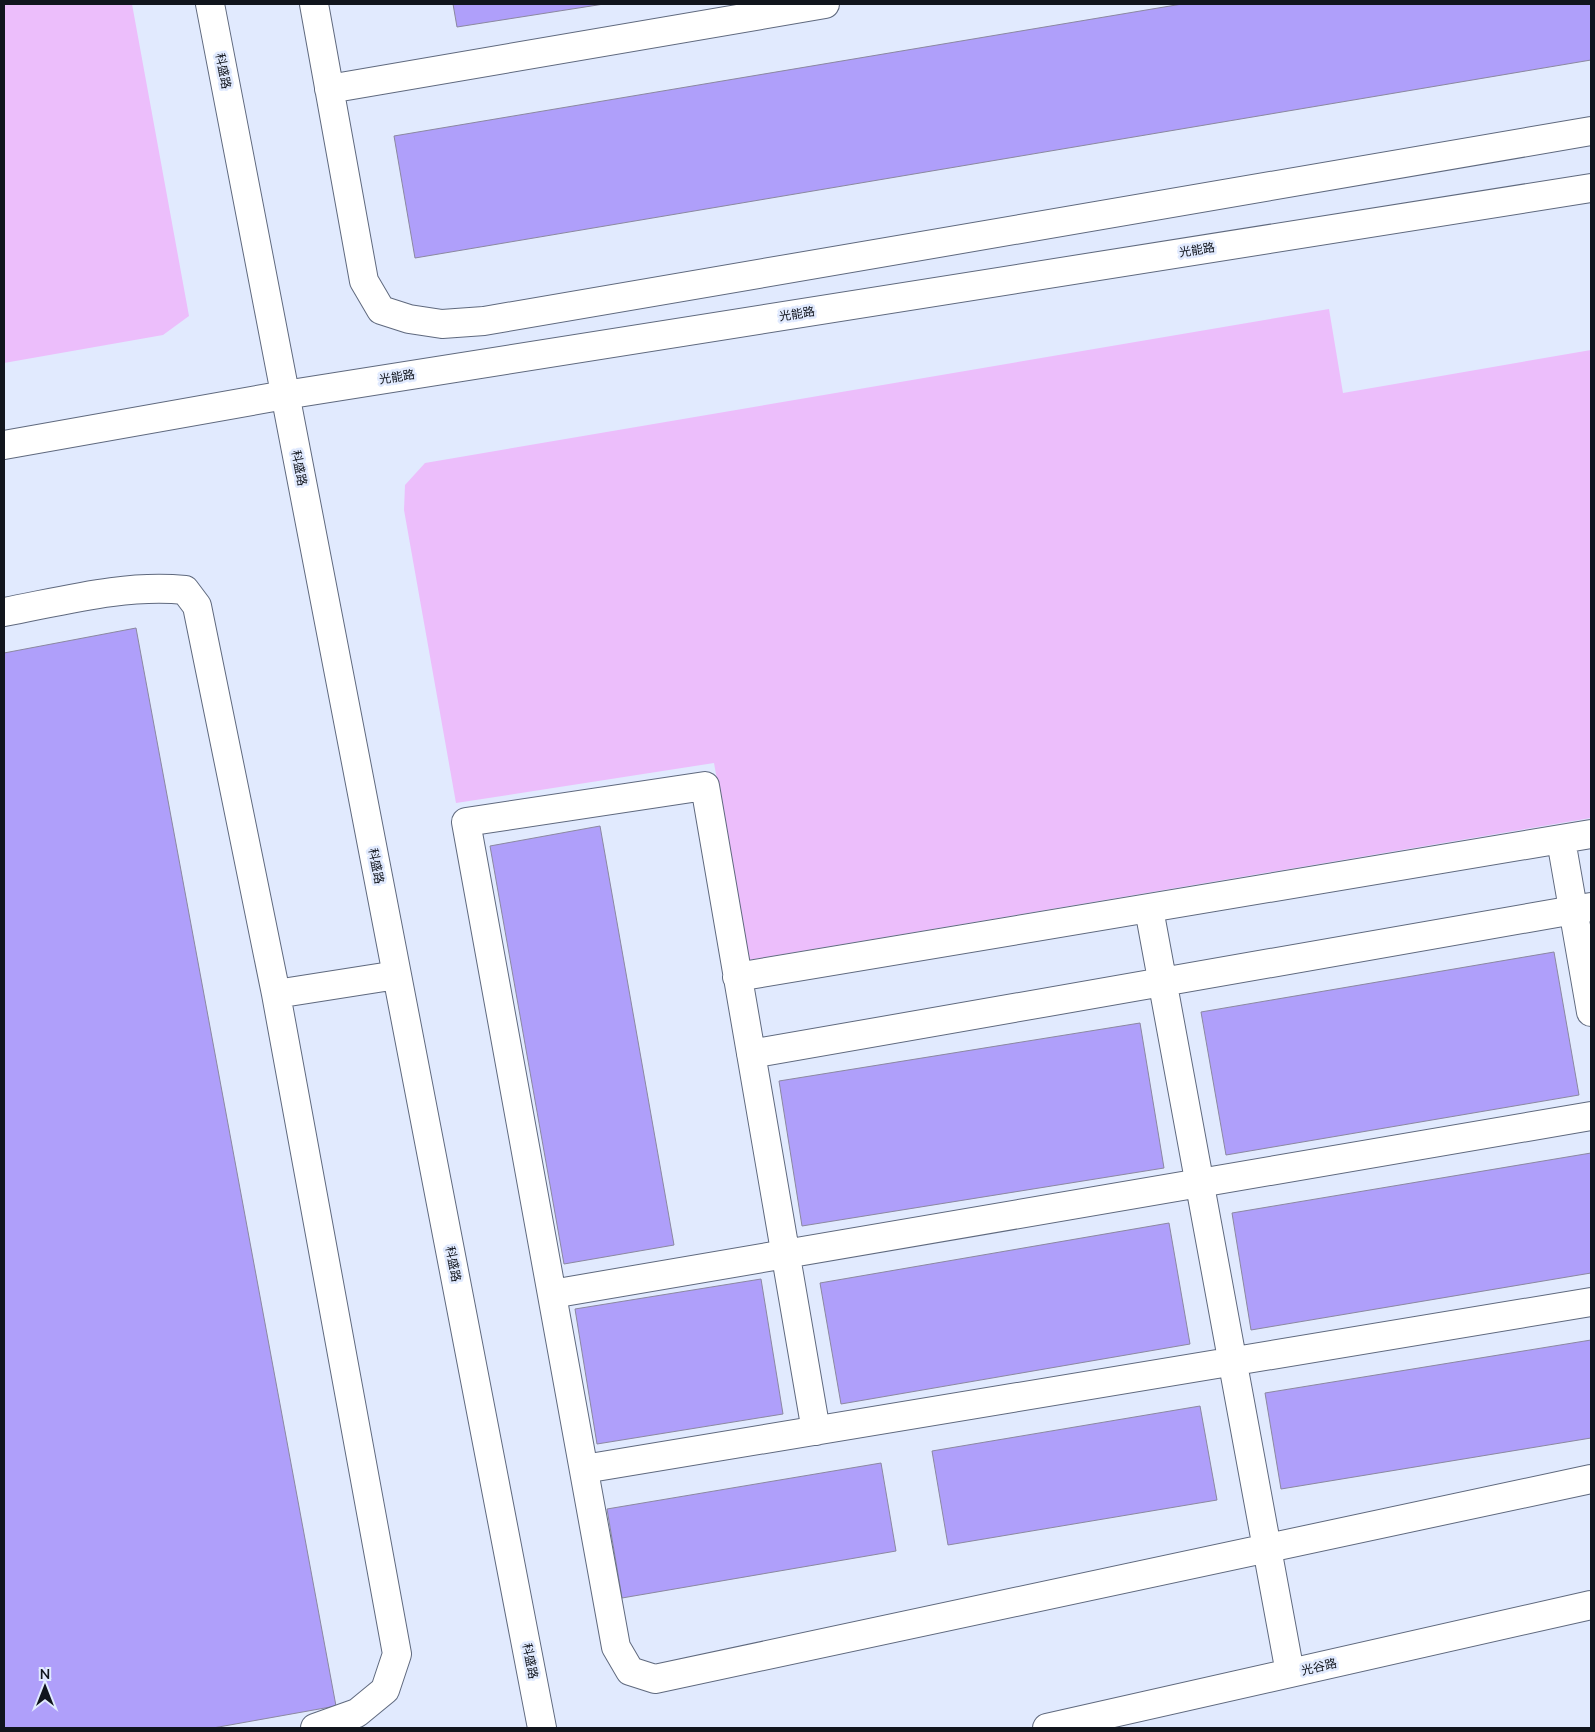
<svg xmlns="http://www.w3.org/2000/svg" width="1595" height="1732" font-family="'Nunito Sans','Noto Sans SC',sans-serif">
<rect width="100%" height="100%" fill="#e1eafe"/>
<!-- green -->
<path fill="#ecbefb" d="M4,4H132L189,316L163,335L4,363Z
M1329,309L1343,393L1591,350V818L749,960L714,763L456,803L404,510L405,485L425,463Z"/>
<!-- building -->
<path fill="#af9ffa" stroke="#8b88a0" d="M453,4H604L457,27Z
M1182,4H1591V60L415,258L394,136Z
M136,628L336,1706L213,1728H4V653Z
M600,826L674,1245L564,1264L490,846Z
M1554,952L1579,1095L1226,1155L1201,1012Z
M1140,1023L1164,1168L802,1226L779,1081Z
M1591,1153V1273L1251,1330L1232,1213Z
M1169,1223L1190,1344L841,1404L820,1283Z
M761,1279L783,1414L597,1444L575,1309Z
M1591,1340V1438L1281,1489L1265,1393Z
M1200,1406L1217,1500L948,1545L932,1451Z
M881,1463L896,1551L622,1598L607,1509Z"/>
<g fill="none" stroke-linecap="round" stroke-linejoin="round">
<!-- minor casing -->
<g stroke="#5f697e" stroke-width="30">
<path id="minor" d="M210,4L542,1728
M314,4L364,281L381,310L409,319L442,324L484,321L1591,131
M329,89L825,4
M4,445L285,395L1591,188
M4,612C63,601 124,584 185,590L197,606L276,994L397,1654L385,1690L357,1713L315,1728
M1561,840L1591,1012
M1149,909L1290,1673
M737,977L1591,834
M276,994L397,975
M751,1054L1591,907
M552,1294L1591,1116
M816,1431L705,786L466,822L616,1647L630,1671L655,1679L1591,1479
M584,1469L1591,1302
M1047,1728L1591,1605"/>
</g>
<!-- minor -->
<use href="#minor" stroke="#fff" stroke-width="28"/>
</g>
<g text-anchor="middle" stroke-width="5" stroke-linejoin="round" paint-order="stroke">
<!-- street labels -->
<g font-size="12" fill="#11151d" stroke="#e1eafe">
<text transform="translate(223 71) rotate(79)" y="4">科盛路</text>
<text transform="translate(1197 250) rotate(-9)" y="4">光能路</text>
<text transform="translate(797 314) rotate(-9)" y="4">光能路</text>
<text transform="translate(397 377) rotate(-9)" y="4">光能路</text>
<text transform="translate(299 468) rotate(79)" y="4">科盛路</text>
<text transform="translate(376 866) rotate(79)" y="4">科盛路</text>
<text transform="translate(453 1264) rotate(79)" y="4">科盛路</text>
<text transform="translate(530 1661) rotate(79)" y="4">科盛路</text>
<text transform="translate(1319 1667) rotate(-13)" y="4">光谷路</text>
</g>
</g>
<!-- border -->
<rect width="1595" height="1732" fill="none" stroke="#11151d" stroke-width="10"/>
<!-- north arrow -->
<g transform="translate(45 1687)" stroke="#e1eafe" stroke-width="4" paint-order="stroke">
<path d="M0-4L9 19L0 12L-9 19Z" fill="#11151d"/>
<text y="-8" font-size="14" font-weight="bold" text-anchor="middle" fill="#11151d">N</text>
</g>
</svg>
